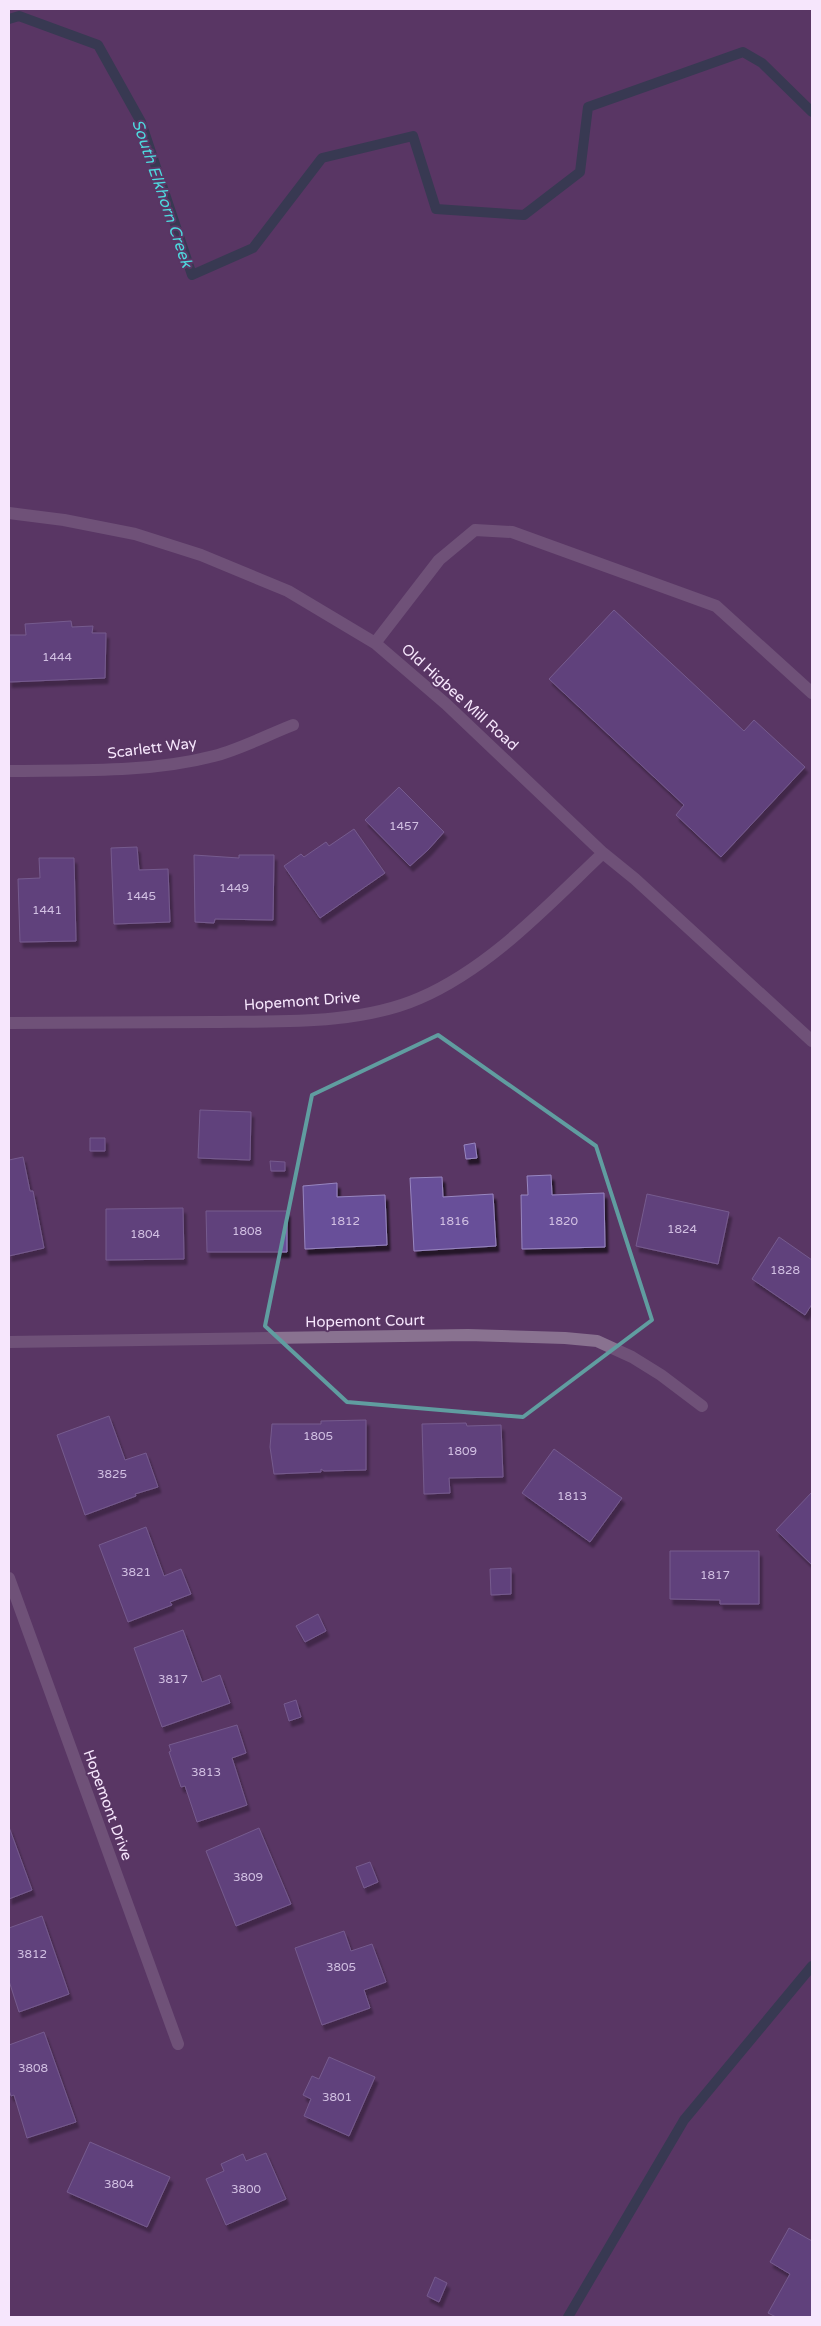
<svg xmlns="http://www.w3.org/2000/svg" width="821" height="2326" font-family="'Varela Round',sans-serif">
<defs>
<filter id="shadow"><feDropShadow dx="3" dy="5.5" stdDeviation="1" flood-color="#0009"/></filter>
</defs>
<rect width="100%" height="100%" fill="#593664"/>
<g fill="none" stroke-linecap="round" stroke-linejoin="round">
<!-- stream -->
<path stroke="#103c3d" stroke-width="10" d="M9,19L19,16L98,45L141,122L192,275L253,248L322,158L413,136L436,209L524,215L580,172L588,107L591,106L743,52L762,63L812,112
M568,2317L684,2120L812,1966"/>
</g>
<!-- building -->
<path fill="#684f99" stroke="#9886c0" filter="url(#shadow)" d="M614,610L744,731L754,720L805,767L721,857L676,815L684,805L549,679Z
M71,621L72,627L93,626L92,633H106L105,678L9,682V635H26L25,624Z
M399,787L444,832L428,850L410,866L365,820Z
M354,829L385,873L320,918L284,866L301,854L304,857L326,842L329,846Z
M137,847L139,870L168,869L170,922L114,924L111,848Z
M194,855L239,858V855H274L273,920L215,919L214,923L195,922Z
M39,858H74L76,941L20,942L18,879L40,878Z
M200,1110L251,1112L250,1160L198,1158Z
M90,1138H105V1151H90Z
M475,1143L477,1158L466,1159L464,1145Z
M23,1157L30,1191H33L44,1248L9,1256V1160Z
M270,1161L285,1162V1171H271Z
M551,1175L552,1195L604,1193L605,1247L522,1249L521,1195H528L527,1176Z
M442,1177L443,1197L493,1194L496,1246L414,1251L410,1178Z
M337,1183V1197L385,1195L387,1245L305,1249L303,1186Z
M647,1194L729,1212L718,1264L636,1246Z
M183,1208L184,1259L106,1260V1209Z
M206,1211H287V1252H207Z
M779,1237L812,1260V1304L805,1315L752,1279Z
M109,1416L125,1460L146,1453L158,1487L135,1494L136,1496L85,1515L57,1435Z
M366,1420V1470L324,1471L321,1469V1472L274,1474L270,1447L272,1424H321V1421Z
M466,1423L467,1426L501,1425L503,1477L449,1478L450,1493L424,1494L422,1424Z
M554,1449L622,1498L590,1542L522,1493Z
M812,1492V1565L776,1530Z
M146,1527L164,1576L181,1569L191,1594L170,1602L172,1605L128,1622L99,1545Z
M670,1551H759V1604H720V1600L670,1599Z
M511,1568V1594L491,1595L490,1569Z
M318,1614L326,1631L305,1642L296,1626Z
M183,1630L202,1682L220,1675L230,1703L162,1727L134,1648Z
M296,1700L301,1717L289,1721L284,1704Z
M237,1725L246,1753L232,1758L247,1805L197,1822L185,1786L181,1787L169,1752L171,1751L169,1745Z
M9,1827L32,1890L9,1899Z
M259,1828L291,1904L236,1926L206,1851Z
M370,1862L378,1882L364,1888L356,1867Z
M42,1916L69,1994L19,2012L9,1981V1928Z
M344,1931L351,1951L372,1944L386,1982L364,1990L370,2008L322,2025L295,1948Z
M44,2032L76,2122L27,2138L14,2095L11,2096L9,2090V2045Z
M329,2057L375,2077L349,2136L304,2116L311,2099L303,2095L312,2076L319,2079Z
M90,2142L170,2177L147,2227L67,2192Z
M266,2153L286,2199L226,2225L206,2179L224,2171L221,2164L243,2154L246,2161Z
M789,2228L812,2241V2317H776L768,2313L790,2274L770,2262Z
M435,2277L447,2283L439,2302L427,2296Z"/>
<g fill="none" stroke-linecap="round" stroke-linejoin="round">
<!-- minor -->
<path stroke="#897290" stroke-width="12" d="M9,513L64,520L135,534L201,555L288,591L375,643L446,704L603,853L635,879L812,1041
M375,643L439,560L475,530L512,532L716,606L812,693
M9,771C77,770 148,773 214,756C241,749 267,735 293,725
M9,1023C77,1023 145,1022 214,1022C278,1021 359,1025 420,998C491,967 547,906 603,853
M9,1342L468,1335L565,1338L597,1341L632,1357L661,1375L702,1406
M9,1578L178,2044"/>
</g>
<!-- marked area -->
<path d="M0 0H821V2326H0ZM438,1035L596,1146L652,1320L523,1417L347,1402L265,1326L312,1095Z" fill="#593664" fill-opacity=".55" fill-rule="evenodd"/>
<path fill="none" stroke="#609da0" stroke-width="4" stroke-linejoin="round" d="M438,1035L596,1146L652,1320L523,1417L347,1402L265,1326L312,1095Z"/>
<g text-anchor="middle" stroke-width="4" stroke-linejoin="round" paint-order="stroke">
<!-- number labels -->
<g font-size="12" fill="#d2c0e3">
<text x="57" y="661">1444</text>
<text x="404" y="830">1457</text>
<text x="234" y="892">1449</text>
<text x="141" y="900">1445</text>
<text x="47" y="914">1441</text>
<text x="345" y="1225">1812</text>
<text x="454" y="1225">1816</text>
<text x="563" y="1225">1820</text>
<text x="682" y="1233">1824</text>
<text x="247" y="1235">1808</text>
<text x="145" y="1238">1804</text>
<text x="785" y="1274">1828</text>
<text x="318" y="1440">1805</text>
<text x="462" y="1455">1809</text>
<text x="112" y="1478">3825</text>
<text x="572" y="1500">1813</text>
<text x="136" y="1576">3821</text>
<text x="715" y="1579">1817</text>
<text x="173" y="1683">3817</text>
<text x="206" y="1776">3813</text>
<text x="248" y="1881">3809</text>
<text x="32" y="1958">3812</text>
<text x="341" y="1971">3805</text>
<text x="33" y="2072">3808</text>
<text x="337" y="2101">3801</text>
<text x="119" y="2188">3804</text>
<text x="246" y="2193">3800</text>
</g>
<!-- street labels -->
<g font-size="15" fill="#f6e6fc" stroke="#593664">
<text transform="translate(460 697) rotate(42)" y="5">Old Higbee Mill Road</text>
<text transform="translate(152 748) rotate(-7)" y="5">Scarlett Way</text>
<text transform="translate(302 1001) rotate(-4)" y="5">Hopemont Drive</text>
<text transform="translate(365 1321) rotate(-1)" y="5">Hopemont Court</text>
<text transform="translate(108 1805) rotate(70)" y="5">Hopemont Drive</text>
</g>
<!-- water labels -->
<g font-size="16" font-style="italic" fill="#4ed9de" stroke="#593664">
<text transform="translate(163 193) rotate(71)" y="6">South Elkhorn Creek</text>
</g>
</g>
<!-- border -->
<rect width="821" height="2326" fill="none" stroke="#f6e6fc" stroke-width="20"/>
</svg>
